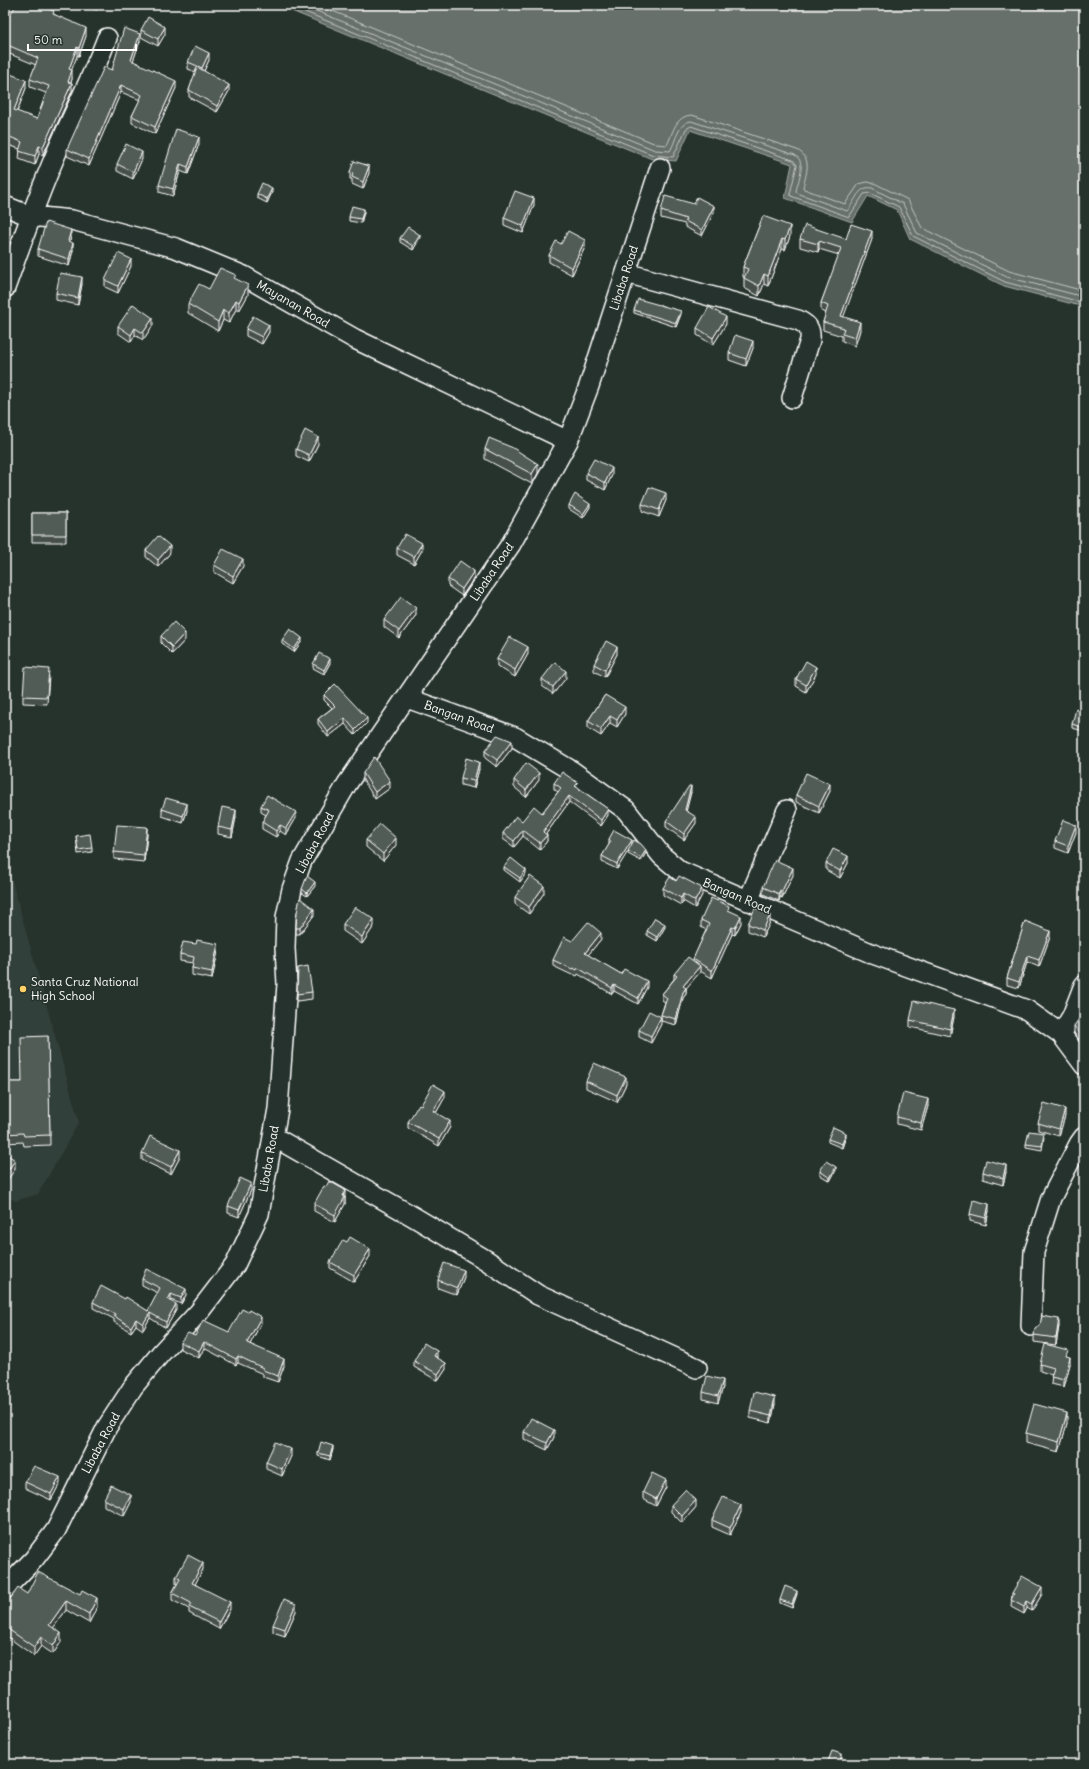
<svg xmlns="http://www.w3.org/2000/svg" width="1089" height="1769" font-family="Delius,sans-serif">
<rect width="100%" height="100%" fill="#26332d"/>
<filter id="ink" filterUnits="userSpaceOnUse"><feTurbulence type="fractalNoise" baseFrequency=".025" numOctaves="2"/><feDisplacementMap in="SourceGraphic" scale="8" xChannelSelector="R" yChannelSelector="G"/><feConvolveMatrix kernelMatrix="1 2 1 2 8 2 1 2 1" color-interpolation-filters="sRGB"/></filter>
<g filter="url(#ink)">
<!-- built -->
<path fill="#333f3a" d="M5,856L79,1122L38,1194L15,1201L5,1195Z"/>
<!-- water -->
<path fill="#67706c" stroke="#a4a9a7" d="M277,5H1084V307L1004,286L910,239L897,210L868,196L852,222L785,198L792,164L690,130L676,161L652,159Z"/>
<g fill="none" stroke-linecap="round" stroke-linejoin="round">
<!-- shore -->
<path stroke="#c2c6c4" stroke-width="1" d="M288,5L653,155L673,157L686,129L691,126L793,160L797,165L790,194L791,196L849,217L864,194L870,193L899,207L913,236L1005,282L1084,303
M302,5L655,150L670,151C676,141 678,123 691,121L795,155C807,163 798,180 796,191L797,193L847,211C855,203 858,185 872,188L903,204L917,233L1007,277L1084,297
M318,5L656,144L667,145C673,133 675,116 692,115L797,150C813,158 806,174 803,187L804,189L845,204L859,184L867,182L874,183L908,200L922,228L1009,271L1084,291"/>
<!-- minor casing -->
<g stroke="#fff" stroke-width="22">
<path id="minor" d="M5,206L30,216L72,220L176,248L244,276L355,339L568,441
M626,273L798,320C808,325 811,329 810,340L792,398
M5,288C24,235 43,182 66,131C80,100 95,70 107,38
M407,698L515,737L572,771L626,810L661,855L680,871L873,954L1027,1010L1061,1034L1084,1065
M748,901L787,810
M1061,1034L1072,1016L1084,985
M274,1137L414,1217L486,1260L538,1295L697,1368
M1031,1326L1034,1252L1051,1198L1079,1144L1084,1137
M5,1589L34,1559L56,1530L107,1427L133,1387L161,1353L199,1312L235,1265L259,1214L278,1109L287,984L285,948L286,917L292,889L302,861L347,784L511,544L568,441L589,386L660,168"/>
</g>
<!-- minor -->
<use href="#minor" stroke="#26332d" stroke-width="19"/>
</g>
<!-- wall -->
<path fill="#464f4b" stroke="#fff" d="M87,5H99L97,10L87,7Z
M54,14L86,36L79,56H77L71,70L72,79L71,83L72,91L43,155L39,154L35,165L19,159L20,149L5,144V72L26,88L17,112L37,119L46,93L30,87V79L36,65L5,52V25Z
M141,30L165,34L158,46L141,37Z
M140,41L133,61L176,88L155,134L132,123V116L140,100L121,92L89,166L67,156V149L112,70Z
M209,60L204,71L229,91L217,112L189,97V90L196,72L188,69V62Z
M199,144L188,174L180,171L173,196L159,192V185Z
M142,159L133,179L117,171V164Z
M350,172L369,173L363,189L352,184V179H350Z
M272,192L267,203L257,198V194Z
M534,205L523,233L504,225V218Z
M661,211L714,212L702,236L685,227V224L661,218Z
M364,212L361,223L349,221V217Z
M763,216L790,236L785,250L782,249L768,286L764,284L759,296L744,288V277H743V267Z
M71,237L70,242L73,250L69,266L38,256V249Z
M400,238H420L413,250L400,242Z
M800,239H872L843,317L860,330L855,346L842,341V336L823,330V322L826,313L821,311V303L839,255L819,249L818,252L800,247Z
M561,244L585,247L572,275L549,262V255Z
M131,266L118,293L105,287V280Z
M236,280L248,295L239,311L236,309L229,323L223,320L218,331L188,313V304L209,289Z
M82,284L78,305L56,300V293Z
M634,310L681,314L676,327L634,313Z
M726,324L713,345L697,335V328Z
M153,325L143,340L135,335L131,342L118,333V326Z
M246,329L269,332L262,344L246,336Z
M753,348L746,366L729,360V353Z
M318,444L309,462L296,456V449Z
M485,449L538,473L532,484L485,459Z
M586,473L612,475L605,490L586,480Z
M666,500L659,517L642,511V504Z
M569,505L590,507L583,518L569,509Z
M32,513H66V542H32Z
M397,548L422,550L414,564L397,555Z
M146,550L170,553L158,567L146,557Z
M214,565L243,566L233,583L214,572Z
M474,578L462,596L448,586V579Z
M416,615L399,638L384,627V620Z
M161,636L185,640L172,654L161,643Z
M282,640L302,641L294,652L282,644Z
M528,654L515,677L497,666V659Z
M617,654L605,677L594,671V664Z
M330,663L324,674L313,668V664Z
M816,674L806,692L796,686V679Z
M49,676L47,704L23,703V696Z
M566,678L553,694L542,686V679Z
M324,695L367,723L355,735L345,724L328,737L318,724V719L332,708L324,700Z
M605,695L625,714L617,727L610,723L601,736L588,728V721Z
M1084,712V731L1072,728V724Z
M512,748L497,767L485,758V751Z
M479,769L474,788L461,785V778Z
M363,773L390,788L375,799L363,780Z
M514,780H539L526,797L514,787Z
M554,783L578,787L608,815L601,826L569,802L546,834L547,841L540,850L523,836L514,847L503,839V833L542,813L558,792L554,789Z
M830,791L819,813L796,802V795Z
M691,792L686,811L696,823L684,840L666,827V821Z
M261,806L296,818L286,835L280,831L276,837L262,829V822L266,815L261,812Z
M162,809L187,811L183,823L162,816Z
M236,817L232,837L218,834V827Z
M1076,832L1068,853L1055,848V841Z
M147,834L144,862L114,859V852Z
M76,836L92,848V852L78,854Z
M609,839L632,845L646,853L641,861L628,854V851L617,869L602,862V856L609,845Z
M366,840L396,845L383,861L366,847Z
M826,863H848L840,878L826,870Z
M504,867L526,873L520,882L504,870Z
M793,875L782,898L780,897L779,901L763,894V887Z
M315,886L307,896L302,893V889Z
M663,888L702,895L695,908L683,901L681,905L663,895Z
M544,893L529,914L515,904V897Z
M729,910L741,923L735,935L732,934L712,978L700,971V972L686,988V994L683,998L676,1025L661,1021V1015L665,1002L662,1000V994L674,979V974L693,960L706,930L701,927V920Z
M297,912L314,915L300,934H296Z
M1025,921L1050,937L1039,967L1027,962L1019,988L1007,985V978Z
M770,922L763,937L748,931V924Z
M343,924L374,926L362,944L343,931Z
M665,927L657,941L647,935V931Z
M601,939L588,955L621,974L647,987L638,1004L614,991L612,994L578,974L577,976L573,974L572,975L553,966V960L572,941Z
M218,951L212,979L192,975V968L193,963L180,961V954Z
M298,968L312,992V999L297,1001Z
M5,970L6,1022V1031H5Z
M954,1017L950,1036L910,1027V1020Z
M1084,1017L1083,1041L1078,1038L1074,1033V1026Z
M661,1024L651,1043L639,1037V1030Z
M48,1036L50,1145L24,1146L23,1142L5,1143V1082H22Z
M586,1081L626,1084L617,1102L586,1088Z
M445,1097L436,1113L450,1127L439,1146L408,1128V1122L421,1105Z
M928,1106L921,1130L897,1124V1117Z
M1065,1116L1059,1136L1038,1130V1123Z
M846,1136L842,1148L828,1142V1139Z
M1044,1137L1042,1150L1026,1147V1144Z
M142,1153L180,1157L171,1174L142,1160Z
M836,1170L830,1181L820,1175V1171Z
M983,1172H1006L1003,1185L983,1179Z
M251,1190L239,1217L228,1213V1206Z
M345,1197V1204L335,1222L314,1211V1204Z
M989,1211L986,1225L970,1221V1214Z
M347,1242L370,1256L354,1282L330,1268V1262Z
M464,1277L457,1295L438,1288V1280Z
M142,1279L186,1295L181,1304L171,1300L170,1301L176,1310L166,1328L150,1318L143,1330L136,1325L131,1332L114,1322V1319L93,1308V1302L125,1299L148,1311L158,1293L142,1285Z
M261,1323L250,1344L284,1366L278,1382L263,1377V1374L238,1363L236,1365L204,1348L199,1358L180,1349V1342L195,1336L229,1332Z
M1059,1326L1056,1345L1034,1342V1335Z
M1068,1357L1070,1364L1064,1387L1051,1384L1052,1375L1040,1371V1364Z
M437,1358L446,1369L438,1381L414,1367V1361Z
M723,1387L718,1403L703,1399V1392Z
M775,1404L771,1423L750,1418V1411Z
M1067,1423L1059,1452L1026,1443V1433Z
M524,1432L554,1437L547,1450L524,1439Z
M333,1449L330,1460L318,1456V1453Z
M291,1456L282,1476L266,1469V1462Z
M25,1482L60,1483L51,1500L25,1488Z
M666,1487L656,1506L643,1499V1492Z
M104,1499L131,1502L124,1516L104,1506Z
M671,1505L696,1507L682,1523L671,1512Z
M741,1512L730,1535L712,1527V1520Z
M203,1569L195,1584L230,1609L219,1629L189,1613V1609L172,1600V1593L177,1584H176V1577Z
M1012,1593L1042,1594L1032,1611L1027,1608L1024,1614L1011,1607Z
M27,1594L97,1607L89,1623L66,1610L53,1628L61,1642L53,1654L41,1646L34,1656L5,1635V1606Z
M797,1594L792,1608L780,1603V1600Z
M296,1611L285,1636L273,1632V1625Z"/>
<!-- shaded-wall -->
<path fill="#39403d" stroke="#fff" d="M165,27V34L158,46V39Z
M86,28V36L79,56V48Z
M140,34V41L131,67V60Z
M77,47V56L69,77V69Z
M209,53V60L202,75V68Z
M72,70V79L68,90V82Z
M26,80V88L14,119V110Z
M176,81V88L155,134V127Z
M72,83V91L43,155V147Z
M121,85V92L89,166V159Z
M229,85V91L217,112V106Z
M199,137V144L188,174V167Z
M39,146V154L35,165V156Z
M142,152V159L133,179V172Z
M180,164V171L173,196V189Z
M369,166V173L363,189V182Z
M272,188V192L267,203V199Z
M534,198V205L523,233V226Z
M714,206V212L702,236V230Z
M364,209V212L361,223V219Z
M790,226V236L785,250V240Z
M71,230V237L68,248V241Z
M872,231V239L841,324V316Z
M420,235V238L413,250V246Z
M782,239V249L768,286V276Z
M585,240V247L572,275V268Z
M819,241V249L818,252V244Z
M73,243V250L69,266V259Z
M131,259V266L118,293V286Z
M764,274V284L759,296V286Z
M82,277V284L78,305V298Z
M248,285V295L239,311V302Z
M236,300V309L229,323V313Z
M223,310V320L218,331V322Z
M681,311V314L676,327V323Z
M726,317V324L713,345V338Z
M153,318V325L143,340V333Z
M860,322V330L855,346V338Z
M269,325V332L262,344V337Z
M135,328V335L131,342V335Z
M753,341V348L746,366V359Z
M318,437V444L309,462V455Z
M538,464V473L532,484V474Z
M612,468V475L605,490V483Z
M666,493V500L659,517V510Z
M590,504V507L583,518V514Z
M422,543V550L414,564V557Z
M170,546V553L158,567V560Z
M243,559V566L233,583V576Z
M474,571V578L462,596V589Z
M416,608V615L399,638V631Z
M185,633V640L172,654V647Z
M302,638V641L294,652V649Z
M528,647V654L515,677V670Z
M617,647V654L605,677V670Z
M330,659V663L324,674V670Z
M816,667V674L806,692V685Z
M566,671V678L553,694V687Z
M625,707V714L617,727V720Z
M610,716V723L601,736V729Z
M345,718V724L328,737V732Z
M367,718V723L355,735V730Z
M512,741V748L497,767V760Z
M479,762V769L474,788V781Z
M539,773V780L526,797V790Z
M390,781V788L375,799V792Z
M830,784V791L819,813V806Z
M691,786V792L685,816V810Z
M569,796V802L543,838V832Z
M187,804V811L183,823V816Z
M608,809V815L601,826V820Z
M236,810V817L232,837V830Z
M296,812V818L286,835V828Z
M696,817V823L684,840V834Z
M280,825V831L276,837V831Z
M1076,825V832L1068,853V846Z
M147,827V834L144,862V855Z
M523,830V836L514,847V841Z
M547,835V841L540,850V843Z
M396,838V845L383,861V854Z
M632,840V845L617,869V864Z
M646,850V853L641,861V858Z
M848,856V863L840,878V871Z
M793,868V875L782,898V891Z
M526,870V873L520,882V878Z
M315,882V886L307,896V893Z
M544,886V893L529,914V907Z
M702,888V895L695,908V901Z
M780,890V897L779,901V894Z
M683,894V901L681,905V898Z
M314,909V915L300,934V928Z
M770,915V922L763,937V930Z
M741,916V923L735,935V928Z
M374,919V926L362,944V937Z
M665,924V927L657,941V937Z
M732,927V934L712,978V971Z
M1050,931V937L1039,967V960Z
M601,933V939L585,959V953Z
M218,944V951L212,979V972Z
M1027,956V962L1019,988V982Z
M700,966V972L683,992V986Z
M647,981V987L638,1004V998Z
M614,985V991L612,994V988Z
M686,988V994L683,998L676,1025V1019L683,992Z
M954,1010V1017L950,1036V1029Z
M661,1017V1024L651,1043V1036Z
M626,1077V1084L617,1102V1095Z
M445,1091V1097L433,1118V1111Z
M928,1099V1106L921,1130V1123Z
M1065,1109V1116L1059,1136V1129Z
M450,1121V1127L439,1146V1139Z
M846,1133V1136L842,1148V1144Z
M180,1150V1157L171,1174V1167Z
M15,1160V1169L5,1184V1175Z
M1006,1165V1172L1003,1185V1178Z
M836,1167V1170L830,1181V1178Z
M251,1183V1190L239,1217V1210Z
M345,1190V1204L335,1222V1215Z
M989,1204V1211L986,1225V1218Z
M370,1249V1256L354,1282V1275Z
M464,1270V1277L457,1295V1288Z
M186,1289V1295L181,1304V1298Z
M171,1294V1300L168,1306V1300Z
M176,1304V1310L166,1328V1322Z
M150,1313V1318L143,1330V1324Z
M261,1317V1323L247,1350V1343Z
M136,1319V1325L131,1332V1327Z
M1059,1319V1326L1056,1345V1338Z
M204,1342V1348L199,1358V1351Z
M437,1351V1357L434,1356Z
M238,1356V1363L236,1365V1359Z
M1070,1357V1364L1064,1387V1380Z
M284,1359V1366L278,1382V1376Z
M446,1363V1369L438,1381V1374Z
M723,1380V1387L718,1403V1396Z
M775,1397V1404L771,1423V1416Z
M1067,1413V1423L1059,1452V1442Z
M554,1430V1437L547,1450V1443Z
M333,1446V1449L330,1460V1456Z
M291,1449V1456L282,1476V1469Z
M60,1477V1483L51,1500V1494Z
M666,1480V1487L656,1506V1499Z
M131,1495V1502L124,1516V1509Z
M696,1500V1507L682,1523V1516Z
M741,1505V1512L730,1535V1528Z
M203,1563V1569L192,1590V1583Z
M1042,1587V1594L1032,1611V1604Z
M797,1591V1594L792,1608V1604Z
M97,1598V1607L89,1623V1614Z
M66,1601V1610L49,1634V1625Z
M1027,1601V1608L1024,1614V1607Z
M230,1602V1609L219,1629V1622Z
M296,1604V1611L285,1636V1629Z
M61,1633V1642L53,1654V1646Z
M41,1637V1646L34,1656V1647Z
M842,1754V1758L840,1764H839Z"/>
<!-- building -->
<path fill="#515c57" stroke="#fff" d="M16,5H37L54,11L53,14L86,28L79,48L77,47L69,69L72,70L68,82L72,83L43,147L39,146L35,156L19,151L22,142L5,135V72L26,80L14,110L37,119L49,86L30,79L38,58L5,44V25L7,20Z
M148,17L165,27L158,39L141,30Z
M124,28L140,34L131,60L176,81L155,127L132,116L142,95L121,85L89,159L67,149L104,67L112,70Z
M195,46L209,53L202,68L188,62Z
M197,67L229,85L217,106L189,90Z
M176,129L199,137L188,167L180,164L173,189L159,185Z
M126,144L142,152L133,172L117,164Z
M354,161L369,166L363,182L352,177L353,173L350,172Z
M262,183L272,188L267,199L257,194Z
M515,191L534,198L523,226L504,218Z
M665,196L694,204L697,197L714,206L702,230L685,221L686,219L661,211Z
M352,206L364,209L361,219L349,217Z
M763,216L790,226L785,240L782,239L768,276L764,274L759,286L744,278L748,269L743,267Z
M46,222L71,230L68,241L73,243L69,259L38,249Z
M851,224L872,231L841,316L860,322L855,338L842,334L844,328L823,322L828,306L821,303L841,248L819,241L818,244L800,239L805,225L846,239Z
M408,227L420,235L413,246L400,238Z
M568,231L585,240L572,268L549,255L556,241L561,244Z
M118,253L131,259L118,286L105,280Z
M220,268L236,275L234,278L248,285L239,302L236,300L229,313L223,310L218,322L188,304L199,284L209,289Z
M60,273L82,277L78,298L56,293Z
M638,299L681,311L676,323L634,310Z
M133,304L153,318L143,333L135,328L131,335L118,326Z
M709,307L726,317L713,338L697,328Z
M253,316L269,325L262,337L246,329Z
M735,335L753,341L746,359L729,353Z
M305,430L318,437L309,455L296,449Z
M489,438L513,448L538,464L532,474L485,449Z
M594,459L612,468L605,483L586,473Z
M649,487L666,493L659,510L642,504Z
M575,494L590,504L583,514L569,505Z
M32,513H66V535H32Z
M405,534L422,543L414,557L397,548Z
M158,536L170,546L158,560L146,550Z
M223,549L243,559L233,576L214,565Z
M460,561L474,571L462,589L448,579Z
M401,597L416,608L399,631L384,620Z
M174,622L185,633L172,647L161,636Z
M290,629L302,638L294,649L282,640Z
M510,637L528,647L515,670L497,659Z
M606,641L617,647L605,670L594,664Z
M319,653L330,659L324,670L313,664Z
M806,661L816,667L806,685L796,679Z
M555,662L566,671L553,687L542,679Z
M25,667L49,669L47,697L23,696Z
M335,684L367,718L355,730L345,718L328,732L318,719L335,706L324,695Z
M605,695L625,707L617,720L610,716L601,729L588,721Z
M1076,709L1084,712V728L1072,724Z
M497,735L512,741L497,760L485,751Z
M374,757L390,781L375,792L363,773Z
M466,758L479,762L474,781L461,778Z
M526,763L539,773L526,790L514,780Z
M562,772L578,783L575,786L608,809L601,820L569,796L543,832L547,835L540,843L523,830L514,841L503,833L516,816L522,821L534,806L542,813L561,788L554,783Z
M806,773L830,784L819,806L796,795Z
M689,786H691L685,810L696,817L684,834L666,821Z
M267,795L296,812L286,828L280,825L276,831L262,822L269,810L261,806Z
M166,798L187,804L183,816L162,809Z
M222,807L236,810L232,830L218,827Z
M1063,820L1076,825L1068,846L1055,841Z
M380,824L396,838L383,854L366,840Z
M117,825L147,827L144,855L114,852Z
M614,830L632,840L617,864L602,856L611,841L609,839Z
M90,834L92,848L78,850L76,836Z
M634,840L641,844L646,850L641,858L628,851Z
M833,849L848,856L840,871L826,863Z
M511,858L526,870L520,878L504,867Z
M775,860L793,868L782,891L780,890L779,894L763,887Z
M307,876L315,882L307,893L302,889Z
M530,876L544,886L529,907L515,897Z
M679,876L702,888L695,901L683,894L681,898L663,888L670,877L676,881Z
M300,898L314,909L300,928H296L297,912Z
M711,898L729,906L728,910L741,916L735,928L732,927L712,971L693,959L709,924L701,920Z
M355,907L374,919L362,937L343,924Z
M755,908L770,915L763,930L748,924Z
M655,918L665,924L657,937L647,931Z
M1025,921L1050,931L1039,960L1027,956L1019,982L1007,978Z
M588,922L601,933L585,953L621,974L624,969L647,981L638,998L614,985L612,988L578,968L577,970L573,968L572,969L553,960L564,937L572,941Z
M197,940L218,944L212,972L192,968L194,957L180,954L183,942L196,944Z
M688,957L700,966L683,986L686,988L683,992L676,1019L661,1015L667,998L662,994L677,976L674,974Z
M308,966L312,992L297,994L298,968Z
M5,970L6,1022H5Z
M914,1001L954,1010L950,1029L910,1020Z
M649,1011L661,1017L651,1036L639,1030Z
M1081,1016L1084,1017V1033L1083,1034L1078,1031L1074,1026Z
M48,1036L50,1135L24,1136L23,1133L5,1134V1082H22L21,1037Z
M594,1063L626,1077L617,1095L586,1081Z
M433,1084L445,1091L433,1111L450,1121L439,1139L408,1122L419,1104L421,1105Z
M903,1093L928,1099L921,1123L897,1117Z
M1044,1103L1065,1109L1059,1129L1038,1123Z
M833,1127L846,1133L842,1144L828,1139Z
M1029,1131L1044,1133L1042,1146L1026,1144Z
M150,1136L180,1150L171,1167L142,1153Z
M5,1153L15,1160L5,1175Z
M986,1160L1006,1165L1003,1178L983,1172Z
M826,1161L836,1167L830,1178L820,1171Z
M240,1178L251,1183L239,1210L228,1206Z
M329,1181L345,1190L343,1196L345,1197L335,1215L314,1204L324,1186L326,1187Z
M973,1200L989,1204L986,1218L970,1214Z
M350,1237L370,1249L354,1275L330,1262L343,1240L347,1242Z
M444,1263L464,1270L457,1288L438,1280Z
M146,1269L186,1289L181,1298L171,1294L168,1300L176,1304L166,1322L150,1313L143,1324L136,1319L131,1327L114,1316L115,1314L93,1302L101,1286L125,1299L126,1297L148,1311L160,1288L142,1279Z
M242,1309L248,1312L249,1310L261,1317L247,1343L284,1359L278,1376L263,1370V1368L238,1356L236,1359L204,1342L199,1351L180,1342L188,1333L195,1336L203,1320L229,1332Z
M1042,1316L1059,1319L1056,1338L1034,1335L1035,1329L1040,1325Z
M424,1343L437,1351L434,1356L446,1363L438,1374L414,1361Z
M1045,1344L1068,1350L1066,1356L1070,1357L1064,1380L1051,1377L1054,1368L1040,1364Z
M707,1376L723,1380L718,1396L703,1392Z
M754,1392L775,1397L771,1416L750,1411Z
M1034,1404L1067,1413L1059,1442L1026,1433Z
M531,1418L554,1430L547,1443L524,1432Z
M275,1442L291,1449L282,1469L266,1462Z
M321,1442L333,1446L330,1456L318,1453Z
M34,1466L60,1477L51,1494L25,1482Z
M652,1473L666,1480L656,1499L643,1492Z
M111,1485L131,1495L124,1509L104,1499Z
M685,1490L696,1500L682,1516L671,1505Z
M723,1497L741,1505L730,1528L712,1520Z
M188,1555L203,1563L192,1583L230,1602L219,1622L189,1607L191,1603L172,1593L180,1579L176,1577Z
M38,1572L80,1594L82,1590L97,1598L89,1614L66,1601L49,1625L61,1633L53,1646L41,1637L34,1647L5,1627V1606L18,1588L27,1594Z
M1022,1576L1042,1587L1032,1604L1027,1601L1024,1607L1011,1600L1014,1594L1012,1593Z
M785,1586L797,1591L792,1604L780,1600Z
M284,1599L296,1604L285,1629L273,1625Z
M832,1751L842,1754L839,1764H827Z"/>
</g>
<!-- markers -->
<circle fill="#ffd166" stroke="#26332d" stroke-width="1.5" cx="23" cy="989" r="4"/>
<g text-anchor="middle" stroke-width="3" stroke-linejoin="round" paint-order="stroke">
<!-- street labels -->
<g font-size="12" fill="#fff" stroke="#26332d">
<text transform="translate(624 278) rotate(-72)" y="4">Libaba Road</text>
<text transform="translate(293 304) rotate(30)" y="4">Mayanan Road</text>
<text transform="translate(492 572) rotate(-56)" y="4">Libaba Road</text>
<text transform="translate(459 717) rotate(20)" y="4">Bangan Road</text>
<text transform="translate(315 843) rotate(-62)" y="4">Libaba Road</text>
<text transform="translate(737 896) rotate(23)" y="4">Bangan Road</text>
<text transform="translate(269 1159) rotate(-80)" y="4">Libaba Road</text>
<text transform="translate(101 1443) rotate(-62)" y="4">Libaba Road</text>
</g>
<!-- poi labels -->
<g font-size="12" fill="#fff" stroke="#26332d" text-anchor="start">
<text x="31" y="986">Santa Cruz National<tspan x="31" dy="14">High School</tspan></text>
</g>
</g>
<!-- margin -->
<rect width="1089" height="1769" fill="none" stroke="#26332d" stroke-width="20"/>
<rect x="10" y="10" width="1069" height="1749" fill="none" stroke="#fff" stroke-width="1.5" filter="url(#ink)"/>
<!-- scale -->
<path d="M28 44v6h108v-6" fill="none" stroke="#ffffff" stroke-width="2"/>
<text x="34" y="44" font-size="12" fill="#ffffff" stroke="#26332d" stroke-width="3" paint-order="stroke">50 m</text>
</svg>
